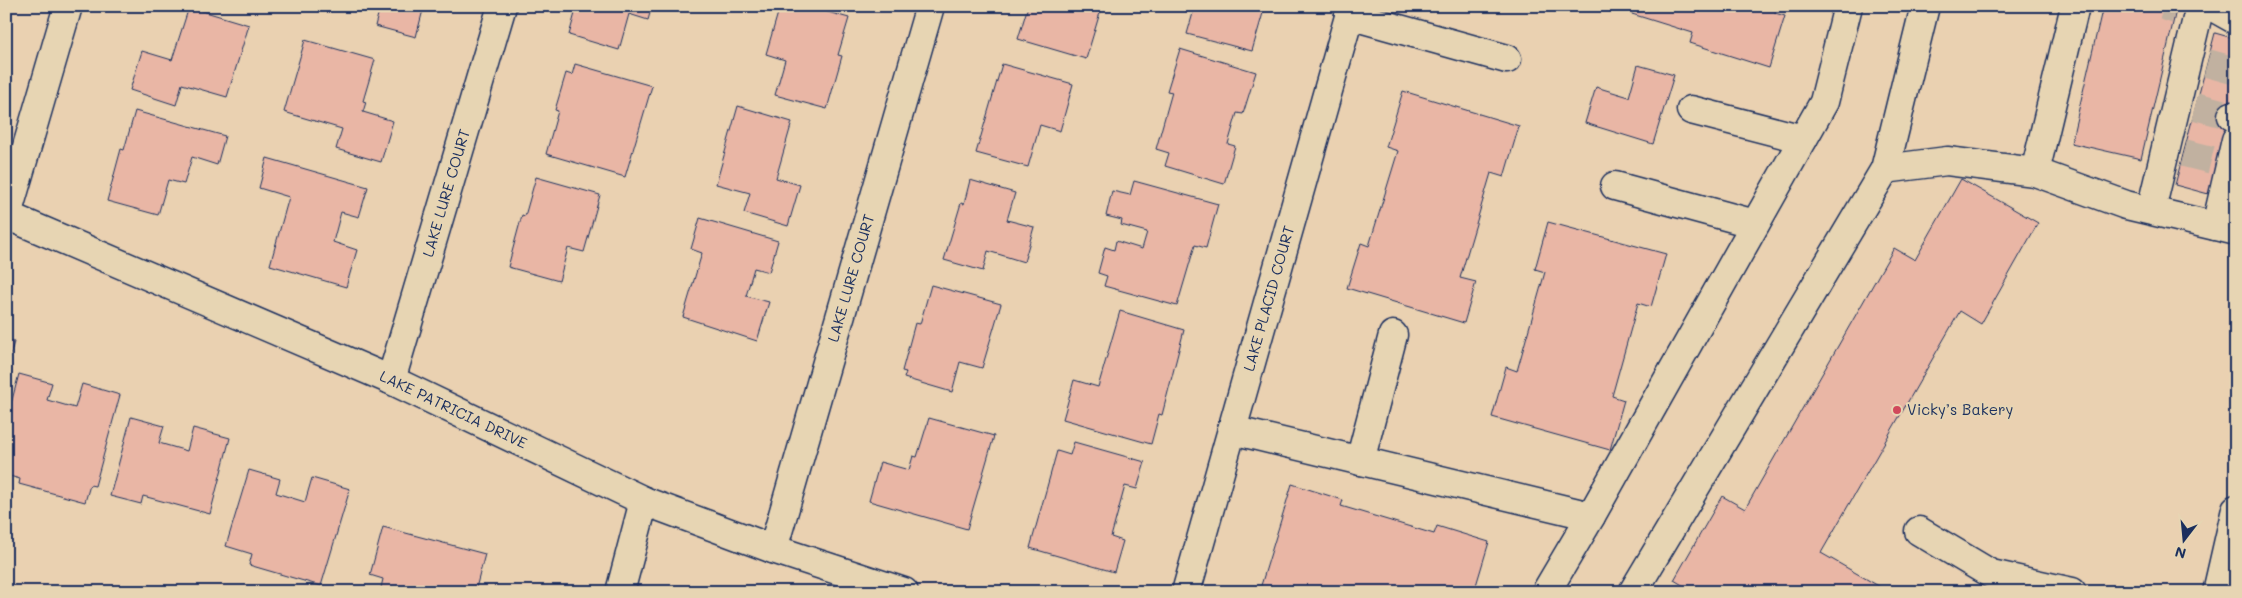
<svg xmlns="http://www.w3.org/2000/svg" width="2242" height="598" font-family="Mali,sans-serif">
<rect width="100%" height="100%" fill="#ead1b1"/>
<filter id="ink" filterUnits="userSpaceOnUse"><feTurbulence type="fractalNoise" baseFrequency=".02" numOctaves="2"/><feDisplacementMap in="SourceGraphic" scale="10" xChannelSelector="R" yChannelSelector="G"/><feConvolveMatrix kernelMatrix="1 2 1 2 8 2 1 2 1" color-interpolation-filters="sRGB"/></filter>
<g filter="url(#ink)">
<!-- building -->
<path fill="#e9b6a5" stroke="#1b2f5e" d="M378,6H424L416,37L375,26L380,7Z
M577,6H652L648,20L629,14L619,50L569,35Z
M780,6H806L849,18L838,55L842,56L827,109L775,95L785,60L766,54Z
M1028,6H1102L1086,59L1018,39Z
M1195,6H1265L1252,51L1187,34Z
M1634,6H1777L1775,13L1785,16L1769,68L1690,43L1693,33L1632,14Z
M2103,6H2177L2141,159L2071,143Z
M189,7L249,25L227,97L182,84L176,105L130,90L142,51L172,60Z
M2215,33L2236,39V102L2212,195L2175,185Z
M305,40L375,60L363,101L366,102L363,112L393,121L381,162L336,149L342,129L284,112Z
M1180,49L1256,72L1243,114L1237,113L1228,144L1235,146L1224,184L1165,166L1169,153L1156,149L1172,92L1167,91Z
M575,64L652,86L625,177L546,154L558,111L555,110L566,73L572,75Z
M1002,64L1073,84L1060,131L1040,125L1028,167L976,153Z
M1638,65L1674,75L1653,144L1585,123L1596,87L1629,97Z
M1403,91L1519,126L1504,177L1491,173L1460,278L1476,282L1464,323L1347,288L1361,243L1369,246L1398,151L1386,147Z
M738,106L792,122L776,178L800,185L788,226L744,213L750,193L716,184Z
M135,111L225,136L217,165L192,157L184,184L168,180L158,215L107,201L121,149L124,150Z
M267,158L368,187L359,217L341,212L333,242L357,250L346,287L270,265L289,197L259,188Z
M536,177L600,195L584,252L568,248L559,281L508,267L522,215L525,216Z
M1961,179L2038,223L1981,324L1960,311L1821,553L1889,592H1694L1674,580L1722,496L1745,509L1894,248L1915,260Z
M970,180L1015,193L1007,220L1034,227L1024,262L988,251L983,271L944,260L961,203L964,204Z
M1134,181L1218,204L1206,248L1195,245L1177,306L1104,286L1107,276L1098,273L1105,247L1114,250L1116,241L1142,249L1147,232L1121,225L1122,220L1106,216L1112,191L1130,195Z
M700,218L778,241L769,272L754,268L746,296L769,302L757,341L683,317L702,253L691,249Z
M1548,222L1666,254L1651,307L1638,303L1612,396L1624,400L1610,450L1492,417L1506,367L1517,371L1545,272L1535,269Z
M931,285L1001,304L982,368L960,362L952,392L904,378L906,372L902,371L915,323L920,324Z
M1120,311L1184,330L1162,415L1159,414L1151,444L1063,419L1074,380L1098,387Z
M6,340L14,342L6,369Z
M19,374L52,383L47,400L75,408L82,384L120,395L95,486L90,485L85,502L19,484L20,479L6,475V422Z
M131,417L164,426L159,443L187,451L193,428L230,438L210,514L143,496L141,504L110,496Z
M929,418L994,436L967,529L869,501L880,462L909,470L913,456L917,457Z
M1074,442L1145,462L1137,489L1125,486L1111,537L1123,541L1114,572L1030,548L1057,451L1070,455Z
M249,470L280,479L276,493L305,502L312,478L350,489L321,586L249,565L252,554L226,546Z
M1292,484L1343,500L1341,506L1434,534L1437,526L1489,542L1474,592H1259Z
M383,527L485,554L475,592H380L383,579L370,575Z"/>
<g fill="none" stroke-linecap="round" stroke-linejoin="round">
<!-- minor-tunnel -->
<path stroke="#c1b1a0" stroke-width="28" stroke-dasharray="28 14" stroke-linecap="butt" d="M2164,6L2176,10
M2207,63L2236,71
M2195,106L2232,116
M2184,153L2220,162"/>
<!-- minor casing -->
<g stroke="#1b2f5e" stroke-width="31">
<g id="minor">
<path d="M2211,6L2236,20"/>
<path d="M1349,15L1507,59"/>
<path d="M1691,110L1803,139"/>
<path d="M2232,116H2236"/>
<path d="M1885,169L1947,161L2035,172L2126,205L2236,231"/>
<path d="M2035,172L2075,6"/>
<path d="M1615,186L1755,224"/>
<path d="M2151,210L2200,6"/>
<path id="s1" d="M6,215L391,380L644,501L773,549L904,592"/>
<path d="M7,215L68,6"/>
<path d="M2216,226L2236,140"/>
<path id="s2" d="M391,380L502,6"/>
<path d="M1232,430L1591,516L1546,592"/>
<path d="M1360,461L1393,335"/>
<path d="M1591,516L1824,102L1848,6"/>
<path d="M1919,531L1991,574L2072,592"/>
<path id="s3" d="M773,549L930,6"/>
<path d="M620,592L644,501"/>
<path id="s4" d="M1186,592L1352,6"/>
<path d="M1633,592L1885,169L1925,6"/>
</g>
</g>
<!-- major casing -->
<g stroke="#1b2f5e" stroke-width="31">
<path id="major" d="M2217,592L2236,509"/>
</g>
<!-- minor -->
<use href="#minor" stroke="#e7d5b3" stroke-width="28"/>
<!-- major -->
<use href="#major" stroke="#e7d5b3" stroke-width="28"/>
</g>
</g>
<!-- markers -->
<circle fill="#d1495b" stroke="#e7d5b3" stroke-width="2" cx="1897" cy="410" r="5"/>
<g text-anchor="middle" stroke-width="4" stroke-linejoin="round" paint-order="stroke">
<!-- street labels -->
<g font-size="15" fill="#1b2f5e" stroke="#e7d5b3">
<text dy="5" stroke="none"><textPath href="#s2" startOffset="195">LAKE LURE COURT</textPath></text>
<text dy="5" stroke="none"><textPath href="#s3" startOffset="282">LAKE LURE COURT</textPath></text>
<text dy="5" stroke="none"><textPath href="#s4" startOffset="305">LAKE PLACID COURT</textPath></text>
<text dy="5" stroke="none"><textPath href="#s1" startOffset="488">LAKE PATRICIA DRIVE</textPath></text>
</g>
<!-- poi labels -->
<g font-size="15" fill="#1b2f5e" stroke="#e7d5b3" text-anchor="start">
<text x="1907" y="415">Vicky’s Bakery</text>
</g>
</g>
<!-- margin -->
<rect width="2242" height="598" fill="none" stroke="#e7d5b3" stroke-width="25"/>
<rect x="12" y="12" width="2217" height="573" fill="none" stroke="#1b2f5e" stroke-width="2" filter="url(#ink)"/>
<!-- north arrow -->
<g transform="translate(2184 540) rotate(196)" stroke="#e7d5b3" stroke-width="4" paint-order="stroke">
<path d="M0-4L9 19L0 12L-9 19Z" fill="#1b2f5e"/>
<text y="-8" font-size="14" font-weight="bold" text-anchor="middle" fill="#1b2f5e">N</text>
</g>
</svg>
